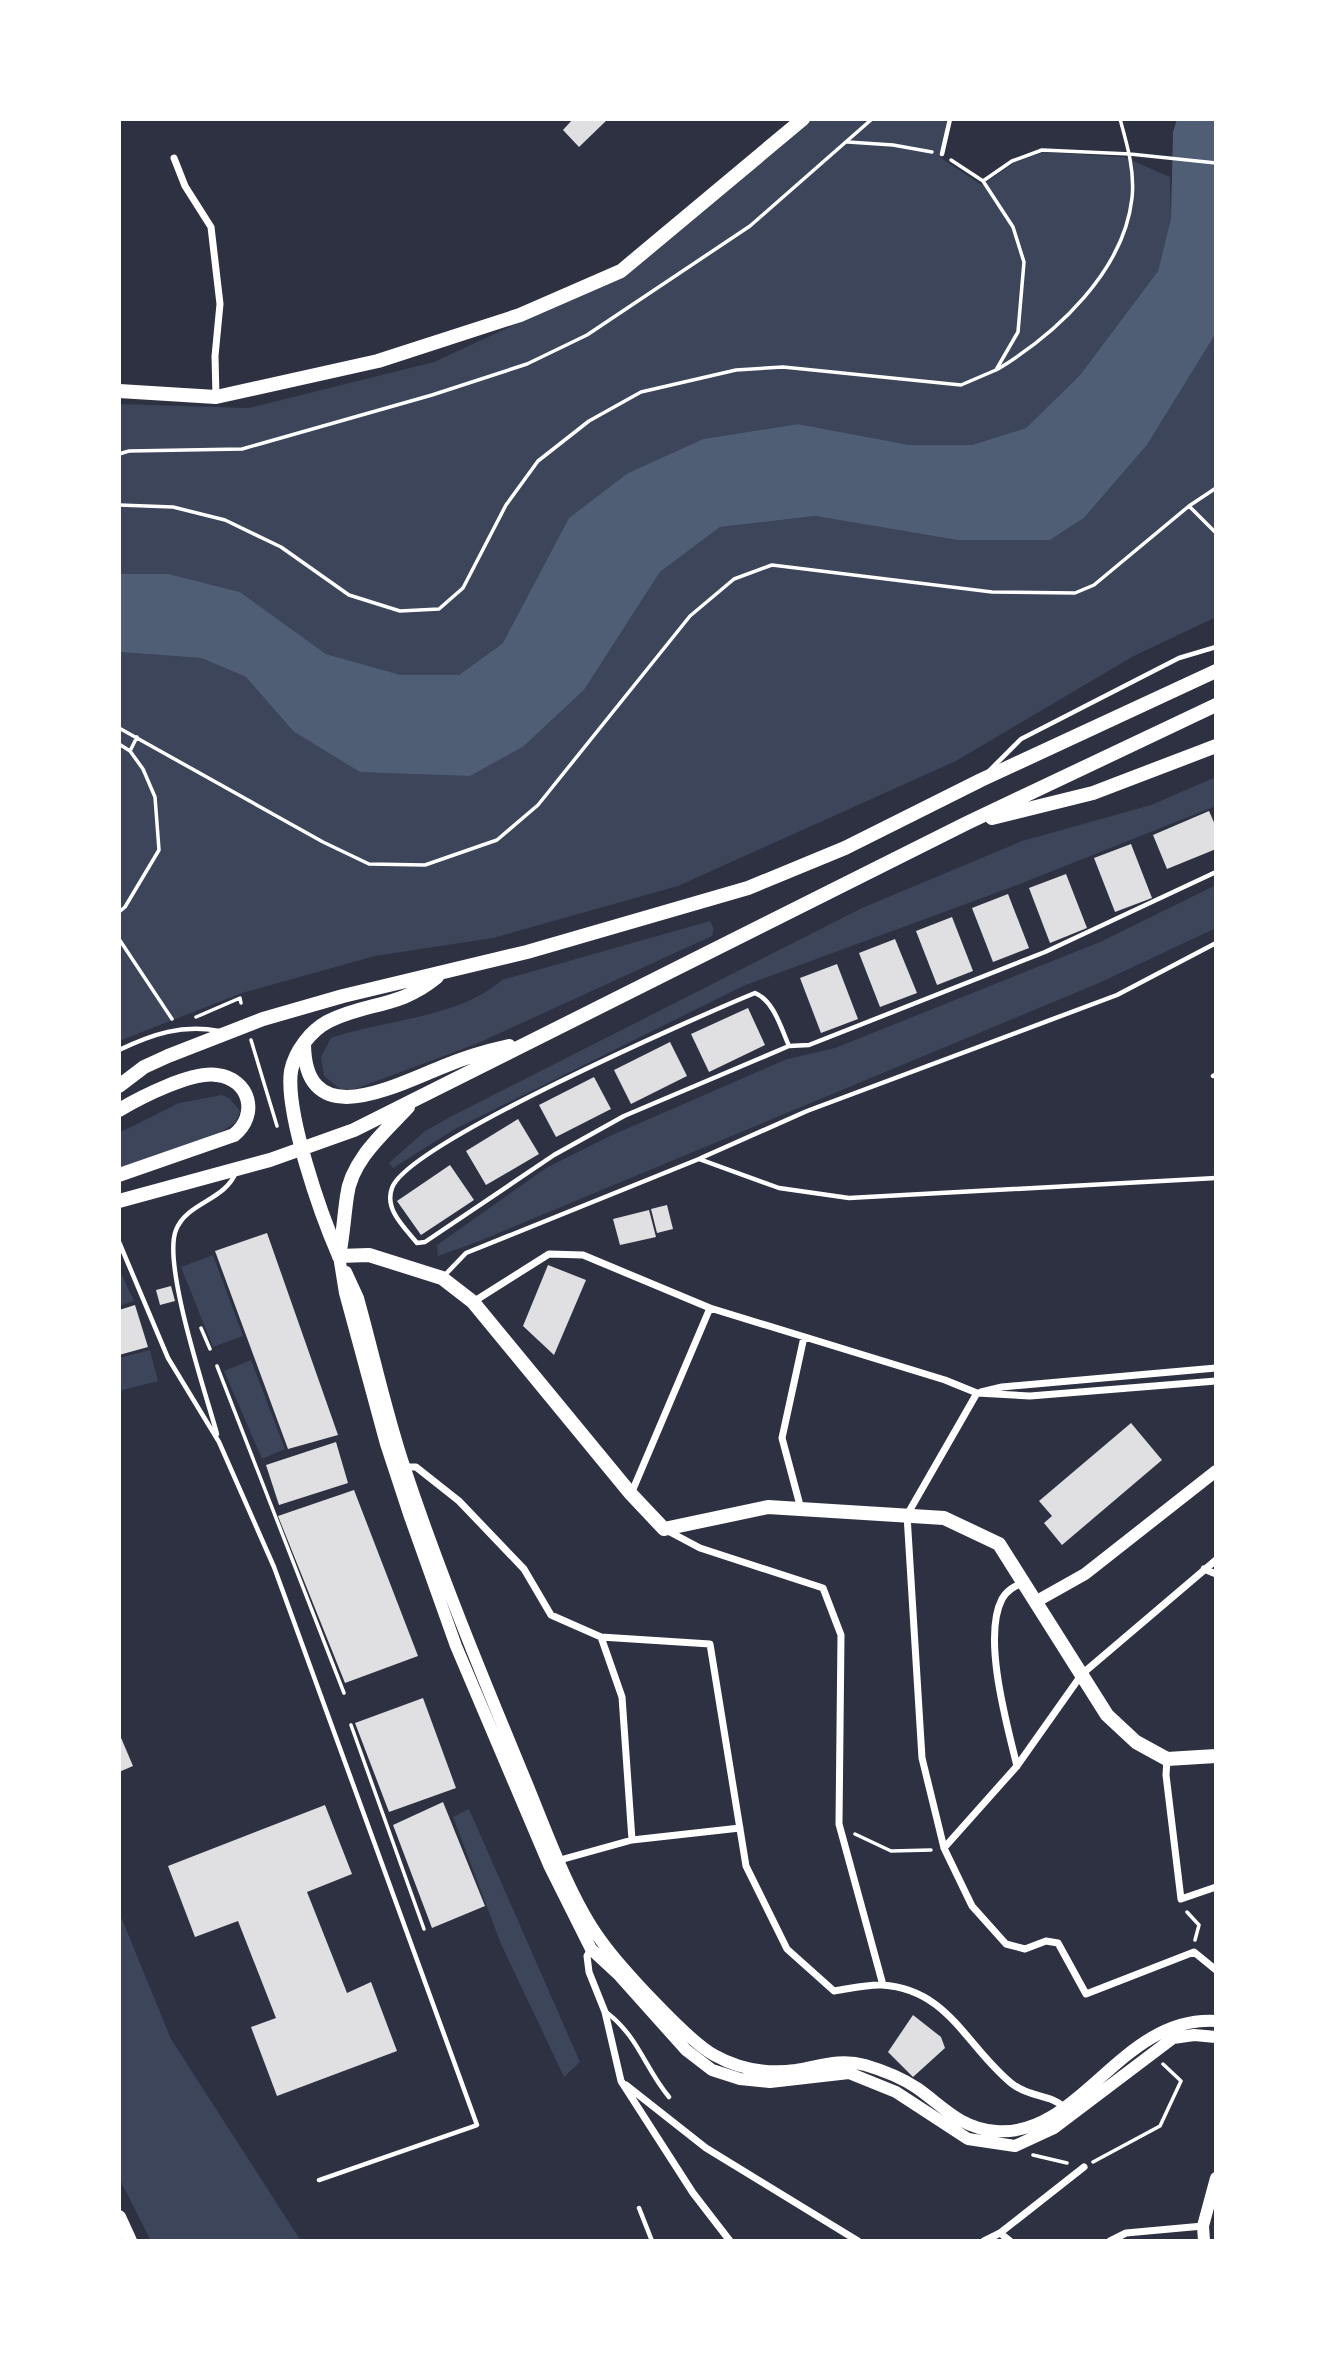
<svg xmlns="http://www.w3.org/2000/svg" width="1335" height="2360" font-family="Bitter,serif">
<rect width="100%" height="100%" fill="#2d3142"/>
<!-- green -->
<path fill="#3c4559" d="M809,119H947L941,158L982,185L1015,162L1044,152L1124,157L1170,177L1171,218L1158,271L1080,375L1026,428L972,445H910L798,424L703,439L628,473L533,592L503,643L459,675H401L326,654L240,592L169,574H119V404L249,408L434,362L630,271Z
M1216,333V617L1132,657L956,761L678,886L493,938L375,956L242,993L119,1041V652L201,658L246,677L293,731L524,746L584,690L660,572L720,527L815,516L957,540H1050L1084,518L1147,445Z
M1216,777V806L1012,887L743,986L455,1129L393,1168L389,1163L425,1131L450,1117L862,908L1022,841L1151,805Z
M1216,885V928L1099,983L477,1242L438,1256L437,1245L546,1168L610,1136L787,1059L835,1048L1100,942Z
M710,921L714,929L712,936L476,1044L355,1089H340L324,1076L321,1057L331,1038C385,1019 457,1019 502,980Z
M222,1095L230,1099L240,1111L235,1123L216,1135L119,1169V1133L179,1103Z
M213,1255L243,1336L213,1347L181,1267Z
M119,1269L134,1301L119,1306Z
M150,1350L158,1381L119,1391V1358Z
M251,1360L285,1449L262,1459L224,1371Z
M469,1809L580,2062L564,2077L501,1944L453,1817Z
M119,1912L171,2039L301,2241H151L119,2178Z"/>
<!-- water -->
<path fill="#4f5d75" d="M1177,119H1216V333L1147,445L1084,518L1050,540H957L815,516L720,527L660,572L584,690L524,746L470,776L360,772L293,731L246,677L201,658L119,652V574H169L240,592L326,654L401,675H459L503,643L569,518L628,473L703,439L798,424L910,445H972L1026,428L1080,375L1158,271L1171,218L1173,132Z"/>
<!-- building -->
<path fill="#e0e0e3" d="M573,119H608L579,147L563,130Z
M1209,811L1216,827V849L1167,869L1153,835Z
M1131,844L1152,898L1115,912L1094,858Z
M1066,874L1087,928L1050,943L1029,888Z
M1008,894L1029,948L993,962L972,908Z
M952,917L973,971L937,985L916,931Z
M895,939L917,993L880,1007L859,953Z
M837,964L858,1019L821,1033L800,978Z
M748,1008L765,1045L709,1072L691,1034Z
M670,1042L687,1076L631,1104L614,1070Z
M594,1077L611,1109L556,1137L539,1105Z
M518,1119L539,1154L486,1185L466,1151Z
M450,1165L474,1200L421,1235L397,1201Z
M667,1205L673,1229L657,1233L651,1209Z
M649,1210L656,1237L620,1245L613,1219Z
M267,1233L338,1435L288,1449L215,1251Z
M548,1265L586,1280L554,1355L523,1326Z
M171,1286L175,1301L160,1305L156,1290Z
M135,1305L148,1347L119,1355V1310Z
M1131,1423L1162,1460L1062,1545L1044,1523L1052,1516L1039,1501Z
M336,1442L348,1483L279,1505L266,1465Z
M354,1490L418,1656L345,1683L278,1516Z
M423,1698L456,1788L389,1812L355,1723Z
M119,1733L133,1766L119,1772Z
M443,1802L485,1906L432,1928L393,1825Z
M325,1805L352,1874L307,1892L347,1993L371,1982L397,2051L277,2096L251,2027L276,2018L238,1921L195,1937L168,1866Z
M913,2015L941,2037L945,2048L913,2077L888,2052Z"/>
<g fill="none" stroke-linecap="round" stroke-linejoin="round">
<!-- path -->
<path stroke="#fff" stroke-width="3.5" d="M848,142L893,145L932,152
M983,181L1012,161L1042,150L1130,154L1216,163
M998,369C1057,333 1124,271 1132,198C1135,171 1127,144 1120,119
M119,454L129,451L242,449L432,395L527,364L587,335L750,226L872,119
M119,505L173,507L225,520L281,547L349,595L400,611L439,609L463,588L506,505L538,461L589,421L641,392L736,370L783,367L961,385L996,370L1018,332L1024,262L1013,227L983,181L951,160
M1189,506L1216,533
M119,728L323,842L369,864L425,865L497,840L538,805L690,616L734,579L772,565L992,592L1075,593L1094,585L1189,506L1216,488
M119,744L130,751
M119,912L125,907L159,850L155,797L143,769L130,751L137,737
M119,939L172,1019
M196,1017L240,998L241,1003
M251,1040L277,1126
M201,1328L210,1349
M217,1366L344,1693
M351,1725L424,1929
M855,1834L891,1851L931,1850
M1187,1912L1199,1925L1195,1940
M1033,2155L1067,2163
M1093,2162L1160,2126L1181,2081L1163,2064"/>
<!-- service -->
<path stroke="#fff" stroke-width="4.5" d="M942,154L950,119
M989,771L1021,739L1179,658L1216,647
M789,1046C781,1028 774,1001 755,993C699,1016 408,1143 392,1188C384,1209 404,1227 417,1243L425,1242L554,1155L624,1116L789,1046L809,1045L1045,952L1216,872
M119,1050C153,1034 182,1024 219,1031
M1213,1076L1216,1074
M701,1158L807,1111L1117,995L1216,943
M119,1242L168,1358L219,1442L274,1567L477,2125L319,2180
M443,1277L466,1253L699,1159L779,1188L849,1198L1216,1178
M217,1434C206,1394 162,1264 176,1230C187,1202 225,1201 236,1172
M606,2012C639,2037 644,2067 669,2097
M639,2208L652,2241"/>
<!-- minor -->
<path stroke="#fff" stroke-width="7" d="M174,158L185,186L211,227L220,304L215,356L216,397
M473,1302L549,1254L583,1255L710,1308L945,1380L977,1393L1030,1396L1216,1381
M981,1392L1002,1387L1216,1368
M977,1393L907,1515L922,1758L944,1848L972,1906L1006,1944L1025,1949L1046,1941L1058,1943L1086,1994L1194,1952L1216,1970
M404,1467H416L459,1501L524,1569L551,1615L601,1637
M631,1494L710,1308
M801,1509L782,1438L804,1337
M668,1531L700,1548L823,1588L841,1635L839,1824L883,1985
M1204,1569L1216,1574
M1167,1759L1166,1775L1181,1899L1216,1887
M1017,1766C1007,1725 982,1637 1002,1599C1007,1590 1015,1586 1024,1582
M632,1840L622,1697L601,1637L710,1644L746,1866L787,1949L834,1991C849,1989 867,1984 882,1985C948,1989 966,2046 1011,2083C1030,2098 1050,2094 1064,2107
M944,1848L1017,1766L1082,1674L1216,1560
M560,1860L632,1840L740,1828
M591,1949L587,1956L589,1972L605,2012L621,2081L693,2193L730,2241
M626,2085L706,2148L858,2241
M1000,2233L1010,2241
M984,2241L1000,2233L1084,2167
M1110,2241L1126,2233L1203,2226"/>
<!-- tertiary -->
<path stroke="#fff" stroke-width="12" d="M339,1256L345,1293L386,1444L409,1514L456,1646L549,1865L591,1949L618,1974L686,2050L712,2070L740,2079L770,2082L849,2073L896,2092L968,2139L1015,2146L1054,2128L1173,2038L1194,2035L1216,2037
M346,1272L358,1298C374,1355 386,1413 405,1469C439,1571 481,1673 522,1772C544,1824 568,1895 600,1939C619,1966 687,2040 714,2055C739,2069 767,2074 796,2070C820,2066 840,2058 865,2065C882,2070 902,2078 917,2088C944,2107 960,2128 996,2131C1080,2138 1121,2015 1216,2021
M1037,1601L1085,1574L1216,1471
M1204,2241L1203,2226L1216,2178"/>
<!-- secondary -->
<path stroke="#fff" stroke-width="14" d="M119,391L216,397L378,361L520,315L621,271L803,119
M339,1256L369,1255L442,1278L473,1302L631,1494L664,1529L768,1507L944,1518L999,1544L1107,1715L1136,1742L1167,1759L1216,1756
M119,2217L130,2241"/>
<!-- primary -->
<path stroke="#fff" stroke-width="14" d="M992,818L1093,793L1216,746
M304,1044C305,1134 394,1086 442,1067C463,1058 486,1051 509,1046
M119,1086L144,1067L168,1056L263,1019L343,996L527,952L748,888L845,848L981,780L1216,671
M119,1110C141,1097 192,1071 217,1075C250,1079 259,1115 234,1135L119,1175
M119,1201L270,1160L354,1130L967,823L1216,705
M339,1256C321,1215 285,1113 291,1071C295,1051 311,1030 329,1021C367,1002 400,1008 437,977
M339,1256C343,1236 344,1216 347,1196C351,1160 385,1132 408,1107"/>
</g>
<!-- border -->
<rect width="1335" height="2360" fill="none" stroke="#ffffff" stroke-width="242"/>
</svg>
